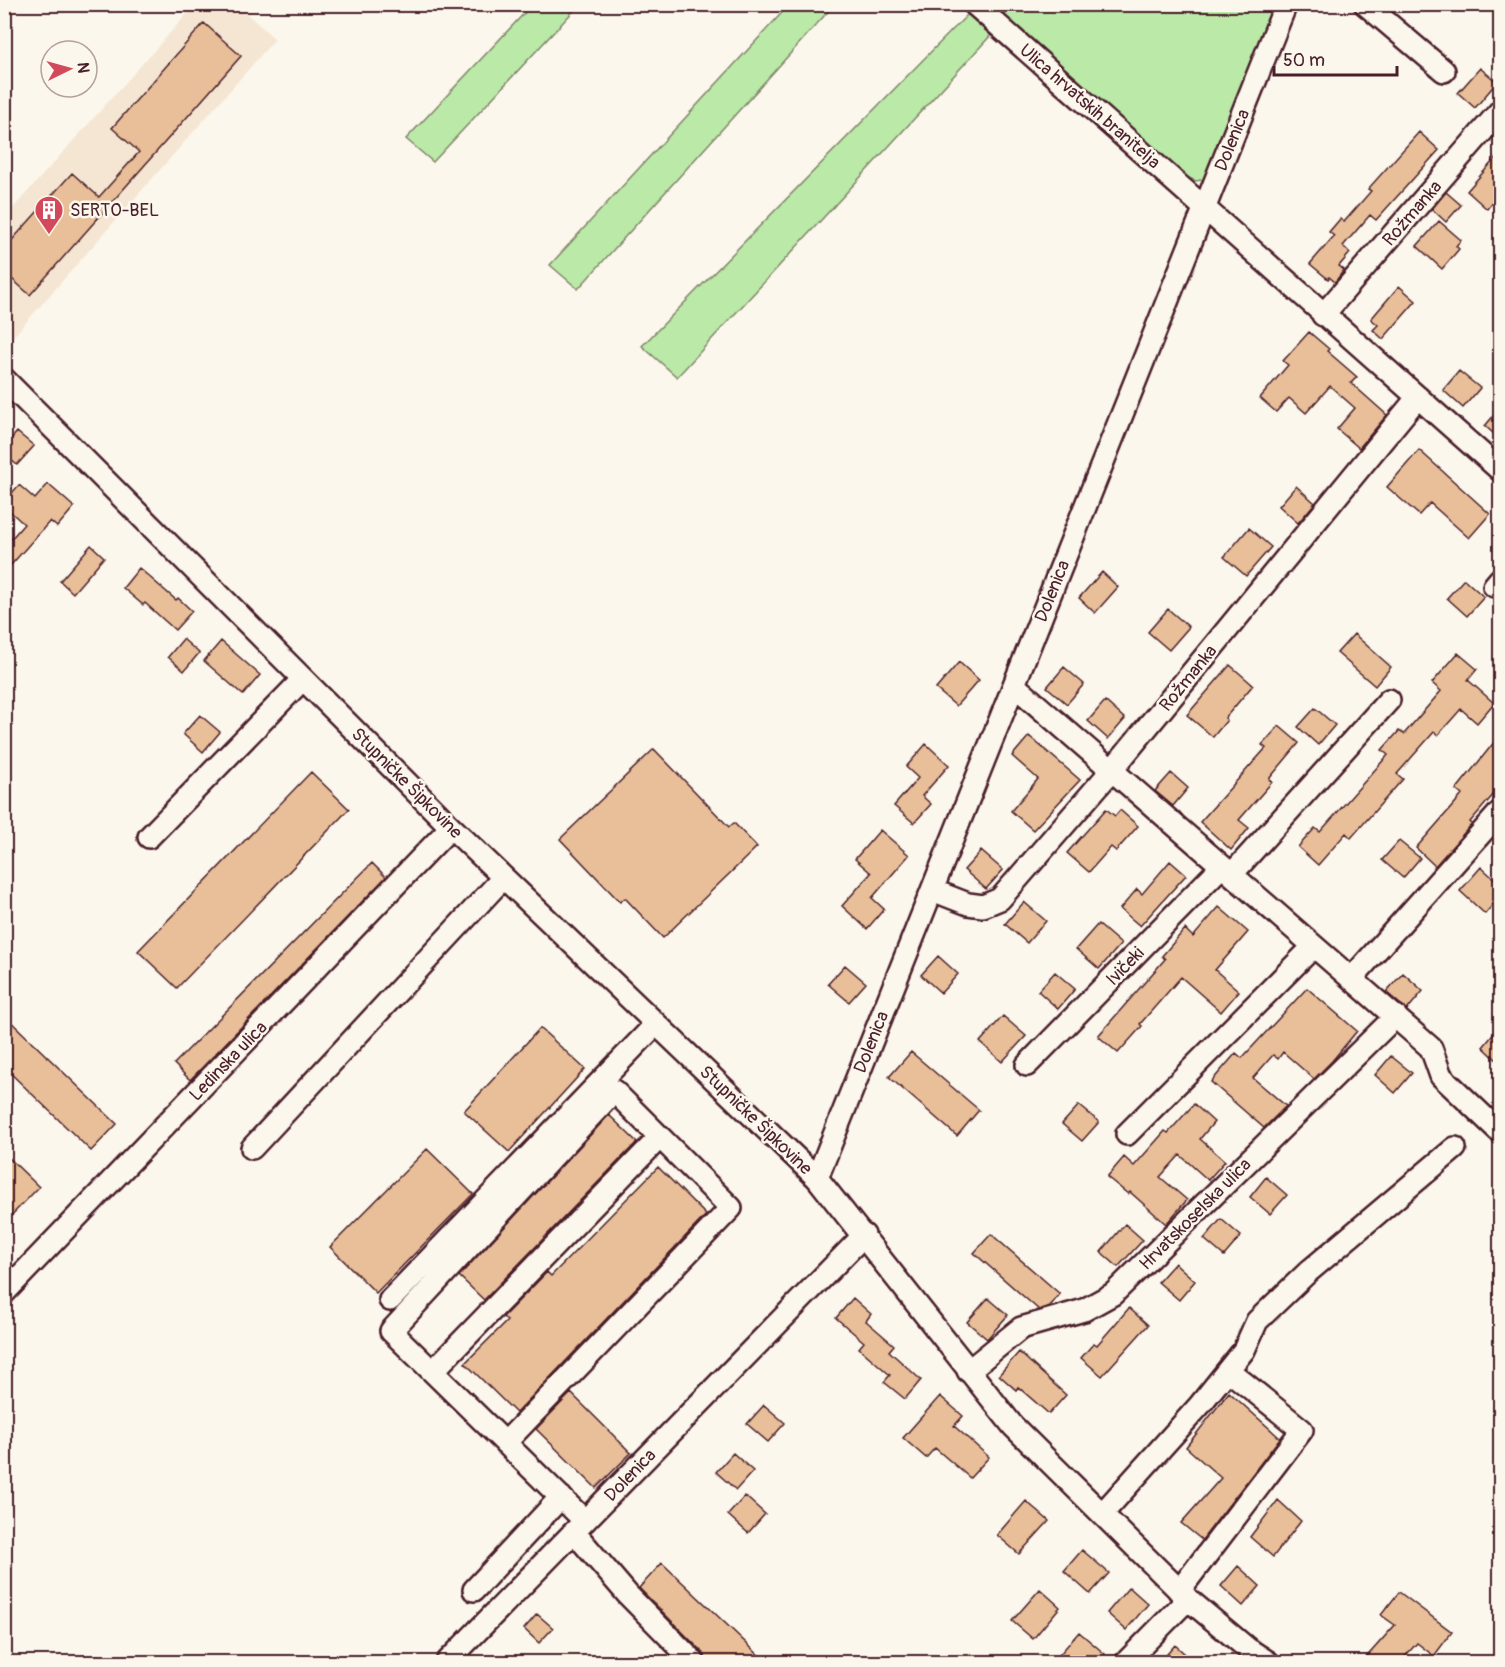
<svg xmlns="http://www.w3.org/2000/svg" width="1505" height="1667" font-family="Pangolin,sans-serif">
<rect width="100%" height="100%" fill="#fbf7ec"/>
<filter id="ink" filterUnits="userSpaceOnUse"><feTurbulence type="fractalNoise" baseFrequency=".0167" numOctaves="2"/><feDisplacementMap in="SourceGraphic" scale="12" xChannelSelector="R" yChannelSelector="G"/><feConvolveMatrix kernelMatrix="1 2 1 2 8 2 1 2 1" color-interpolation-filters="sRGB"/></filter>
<g filter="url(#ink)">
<!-- built -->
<path fill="#f5e6d3" d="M195,5H237L275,39L5,346V217Z"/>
<!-- green -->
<path fill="#bae9a8" stroke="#82846a" stroke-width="1.5" d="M532,5H579L433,162L406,139Z
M789,5H834L578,289L550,265Z
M989,5H1277L1206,179L1196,181L1179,174Z
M969,13L992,34L677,377L642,346Z"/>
<!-- building -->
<path fill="#e8bf98" stroke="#4a1f2b" stroke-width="1.5" d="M204,23L241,56L30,295L4,272V249L72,173L99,197L139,152L112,128Z
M1480,68L1497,82L1475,108L1458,93Z
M1419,132L1439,150L1376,220L1370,215L1343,246L1350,253L1339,266L1344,270L1335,282L1329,277L1328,279L1310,264L1334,236L1329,232L1340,219L1344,222L1371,191L1368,189Z
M1500,153V193L1487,209L1467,191Z
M1446,192L1461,205L1446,222L1432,209Z
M1439,221L1461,240L1456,246L1459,249L1442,269L1417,246Z
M1399,286L1416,301L1383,339L1373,330L1378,325L1371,319Z
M1309,332L1329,349L1327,351L1357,377L1351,383L1387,415L1359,448L1337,429L1355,408L1330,386L1306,413L1289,398L1276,412L1260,398L1288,365L1283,361Z
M1459,371L1480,388L1463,408L1443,390Z
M1500,408V439L1485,426Z
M17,432L34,446L17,465L4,454V447Z
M1419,450L1490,514L1469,538L1430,503L1419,515L1387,487Z
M48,484L74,507L57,527L50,521L11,565L4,559V547L24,524L4,506V502L19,485L35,499Z
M1296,486L1315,503L1298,523L1279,506Z
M1249,528L1271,547L1246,576L1224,557Z
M91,545L104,557L73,593L60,581Z
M139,568L176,600L178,598L192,611L175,630L145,603L143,605L123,588Z
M1102,572L1118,587L1095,613L1079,598Z
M1464,579L1484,597L1467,616L1447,598Z
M1168,609L1189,627L1169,650L1148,632Z
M1354,634L1391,667L1375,686L1337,653Z
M183,639L199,653L184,671L168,657Z
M221,641L260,675L243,695L204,661Z
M1458,653L1477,669L1468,680L1494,703L1477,723L1461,709L1438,735L1434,732L1397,774L1403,779L1386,798L1351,838L1346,833L1318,865L1298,847L1315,828L1320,832L1388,755L1382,750L1399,731L1404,734L1441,691L1432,683Z
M959,662L979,680L956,706L936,689Z
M1230,665L1253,685L1225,718L1227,720L1213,737L1187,715Z
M1064,667L1084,684L1067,704L1047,687Z
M1105,701L1125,719L1108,739L1088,721Z
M1315,708L1335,725L1318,745L1298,727Z
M200,715L220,732L203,752L183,734Z
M1279,726L1299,743L1269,779L1272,782L1239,820L1249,828L1231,850L1200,822L1266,748L1262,745Z
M1500,735V787L1470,822L1472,824L1435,866L1416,848L1462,795L1456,790Z
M1029,736L1080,780L1033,830L1011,811L1038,779L1012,756Z
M926,744L949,765L922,796L931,804L914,823L894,806L918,778L906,767Z
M654,749L729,827L734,823L757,847L663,938L625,898L620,902L560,839Z
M311,772L349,809L177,988L138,951Z
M1171,773L1188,788L1173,806L1155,791Z
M1106,809L1115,816L1120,810L1138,826L1116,851L1111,847L1089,872L1067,853Z
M880,830L909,855L872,898L884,909L867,929L842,906L871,873L855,859Z
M1399,841L1420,858L1403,878L1382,860Z
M981,851L1003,870L986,889L964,870Z
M1170,861L1186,875L1140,926L1120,909L1137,889L1142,894Z
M372,863L386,877L190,1080L174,1064Z
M1481,867L1500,884V896L1485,914L1460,891Z
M1024,902L1046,921L1027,943L1005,924Z
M1219,907L1248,932L1215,970L1239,991L1221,1012L1181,977L1140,1024L1142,1026L1118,1053L1098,1036L1165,959L1162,956L1185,929L1193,937Z
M1098,924L1121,944L1099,969L1076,949Z
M938,956L958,974L941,993L921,975Z
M845,965L866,983L849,1002L828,984Z
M1055,972L1075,989L1058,1009L1038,991Z
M1403,973L1423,991L1407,1010L1386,992Z
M1307,988L1357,1031L1332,1061L1314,1079L1283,1052L1278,1059L1273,1055L1253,1078L1286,1106L1264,1128L1211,1082L1236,1053L1242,1058Z
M4,1015L117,1124L91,1151L4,1067Z
M1003,1016L1026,1036L1002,1062L980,1042Z
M1500,1026V1063L1483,1047Z
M540,1028L585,1069L509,1152L464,1111Z
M911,1052L979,1110L957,1136L889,1077Z
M1391,1056L1412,1073L1395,1093L1375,1075Z
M1194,1104L1214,1122L1200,1139L1225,1161L1208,1180L1180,1155L1160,1177L1187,1200L1166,1224L1130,1192L1128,1194L1107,1177L1124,1157L1134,1166L1165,1131L1168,1133Z
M1079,1105L1099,1122L1082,1141L1062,1124Z
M609,1115L637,1142L484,1300L459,1276Z
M427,1149L473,1194L376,1293L330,1247Z
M4,1153L39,1187L4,1223Z
M658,1167L706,1215L516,1413L465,1363L507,1321L503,1317L547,1272L551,1276Z
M1266,1177L1287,1195L1270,1214L1250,1197Z
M1221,1219L1241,1236L1224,1256L1204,1239Z
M1125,1224L1143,1240L1118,1267L1101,1252Z
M991,1234L1060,1294L1050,1306L1039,1310L974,1253Z
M1175,1263L1195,1281L1179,1300L1158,1282Z
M853,1298L871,1314L866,1321L894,1345L889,1351L921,1380L905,1399L884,1382L890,1375L859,1348L864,1342L836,1318Z
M988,1298L1008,1315L987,1339L967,1322Z
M1129,1308L1148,1325L1102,1376L1081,1358L1094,1343L1097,1345Z
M1019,1352L1066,1395L1049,1414L1018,1387L1016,1390L999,1375Z
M1229,1392L1280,1438L1202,1540L1181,1523L1221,1478L1186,1447Z
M571,1393L631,1453L596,1488L536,1429Z
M940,1396L963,1416L954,1426L989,1457L970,1478L935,1448L926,1458L903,1438Z
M764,1405L785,1423L768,1442L747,1424Z
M733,1453L753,1471L736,1490L716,1472Z
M745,1496L765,1514L748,1533L728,1515Z
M1278,1500L1301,1521L1273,1557L1250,1537Z
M1026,1501L1049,1521L1019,1554L997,1535Z
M1082,1550L1109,1573L1090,1594L1064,1571Z
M662,1563L766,1662H706L703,1653L639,1588Z
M1238,1566L1260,1586L1243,1606L1221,1586Z
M1129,1587L1148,1604L1126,1630L1107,1613Z
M1040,1589L1060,1607L1033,1639L1012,1621Z
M1399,1592L1452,1632L1434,1656L1417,1643L1400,1662H1362L1395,1625L1381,1615Z
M537,1614L553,1628L539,1643L524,1629Z
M1079,1632L1105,1654L1098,1662H1053Z
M1175,1645L1194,1662H1160Z"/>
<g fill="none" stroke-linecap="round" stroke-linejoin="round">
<!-- minor casing -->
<g stroke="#4a1f2b" stroke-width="26">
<path id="minor" d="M974,4C1150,159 1325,316 1500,470
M1365,4L1444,71
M1323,315L1500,111
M4,379L451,827L817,1178L1013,1426L1188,1599L1248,1649L1268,1662
M1494,586L1500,579
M1014,685L1431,1048L1441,1076L1500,1132
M149,837L303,679
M1232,874L1389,700
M932,890L968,904L983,906L1000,899L1112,770L1418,397
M1352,978L1500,812
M1027,1065L1222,866
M1127,1134L1314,946
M252,1148L503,878
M817,1178L1286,4
M4,1293L451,827
M390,1300L656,1024
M433,1371L660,1137
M968,1371L1021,1328L1084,1310L1113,1294L1396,1016
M505,1443L731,1208L614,1091L391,1331L585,1521
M1102,1514L1199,1406L1244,1350L1257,1321L1308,1272L1455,1148
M574,1532L628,1595L694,1662
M474,1590L561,1497
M1179,1591L1302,1430L1228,1370
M447,1662L864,1235
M1126,1662L1188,1599"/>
</g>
<!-- minor -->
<use href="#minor" stroke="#fbf7ec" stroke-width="21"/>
</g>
</g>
<!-- icons -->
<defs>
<g id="building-pin" transform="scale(1.5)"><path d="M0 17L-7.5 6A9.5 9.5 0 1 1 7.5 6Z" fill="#d1495b" stroke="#fbf7ec"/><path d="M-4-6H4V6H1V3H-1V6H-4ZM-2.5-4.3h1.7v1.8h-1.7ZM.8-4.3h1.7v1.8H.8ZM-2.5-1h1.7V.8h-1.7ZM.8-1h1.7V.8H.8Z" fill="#fff"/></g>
</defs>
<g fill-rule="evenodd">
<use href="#building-pin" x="49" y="210"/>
</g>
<g text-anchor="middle" stroke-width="5" stroke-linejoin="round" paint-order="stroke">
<!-- street labels -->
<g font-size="18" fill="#4a1f2b" stroke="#fbf7ec">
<text transform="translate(1090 106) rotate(41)" y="6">Ulica hrvatskih branitelja</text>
<text transform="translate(1232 140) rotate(-68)" y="6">Dolenica</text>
<text transform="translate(1412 213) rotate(-49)" y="6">Rožmanka</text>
<text transform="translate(1052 591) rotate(-68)" y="6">Dolenica</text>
<text transform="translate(1188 678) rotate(-51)" y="6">Rožmanka</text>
<text transform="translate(407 783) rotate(45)" y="6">Stupničke Šipkovine</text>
<text transform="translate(1125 966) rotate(-46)" y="6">Ivičeki</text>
<text transform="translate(871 1042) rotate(-68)" y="6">Dolenica</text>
<text transform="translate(228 1061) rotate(-46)" y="6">Ledinska ulica</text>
<text transform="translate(756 1120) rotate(44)" y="6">Stupničke Šipkovine</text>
<text transform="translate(1195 1214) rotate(-45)" y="6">Hrvatskoselska ulica</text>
<text transform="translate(630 1475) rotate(-46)" y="6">Dolenica</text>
</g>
<!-- poi labels -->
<g font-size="18" fill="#4a1f2b" stroke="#fbf7ec" text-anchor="start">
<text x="70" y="216">SERTO-BEL</text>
</g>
</g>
<!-- margin -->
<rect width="1505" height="1667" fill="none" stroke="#fbf7ec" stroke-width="24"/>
<rect x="12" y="12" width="1481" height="1643" fill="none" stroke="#4a1f2b" stroke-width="2" filter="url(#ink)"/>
<!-- north arrow -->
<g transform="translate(69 69) rotate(85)"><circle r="28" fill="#fbf7ec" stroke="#b4a19f" stroke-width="1.5"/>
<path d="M0-4.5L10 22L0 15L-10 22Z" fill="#d1495b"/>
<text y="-9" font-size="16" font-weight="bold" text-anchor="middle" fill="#4a1f2b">N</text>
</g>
<!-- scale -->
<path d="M1274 66v9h123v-9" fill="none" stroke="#4a1f2b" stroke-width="3"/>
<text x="1283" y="66" font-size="18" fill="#4a1f2b" stroke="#fbf7ec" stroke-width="4.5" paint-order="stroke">50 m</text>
</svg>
